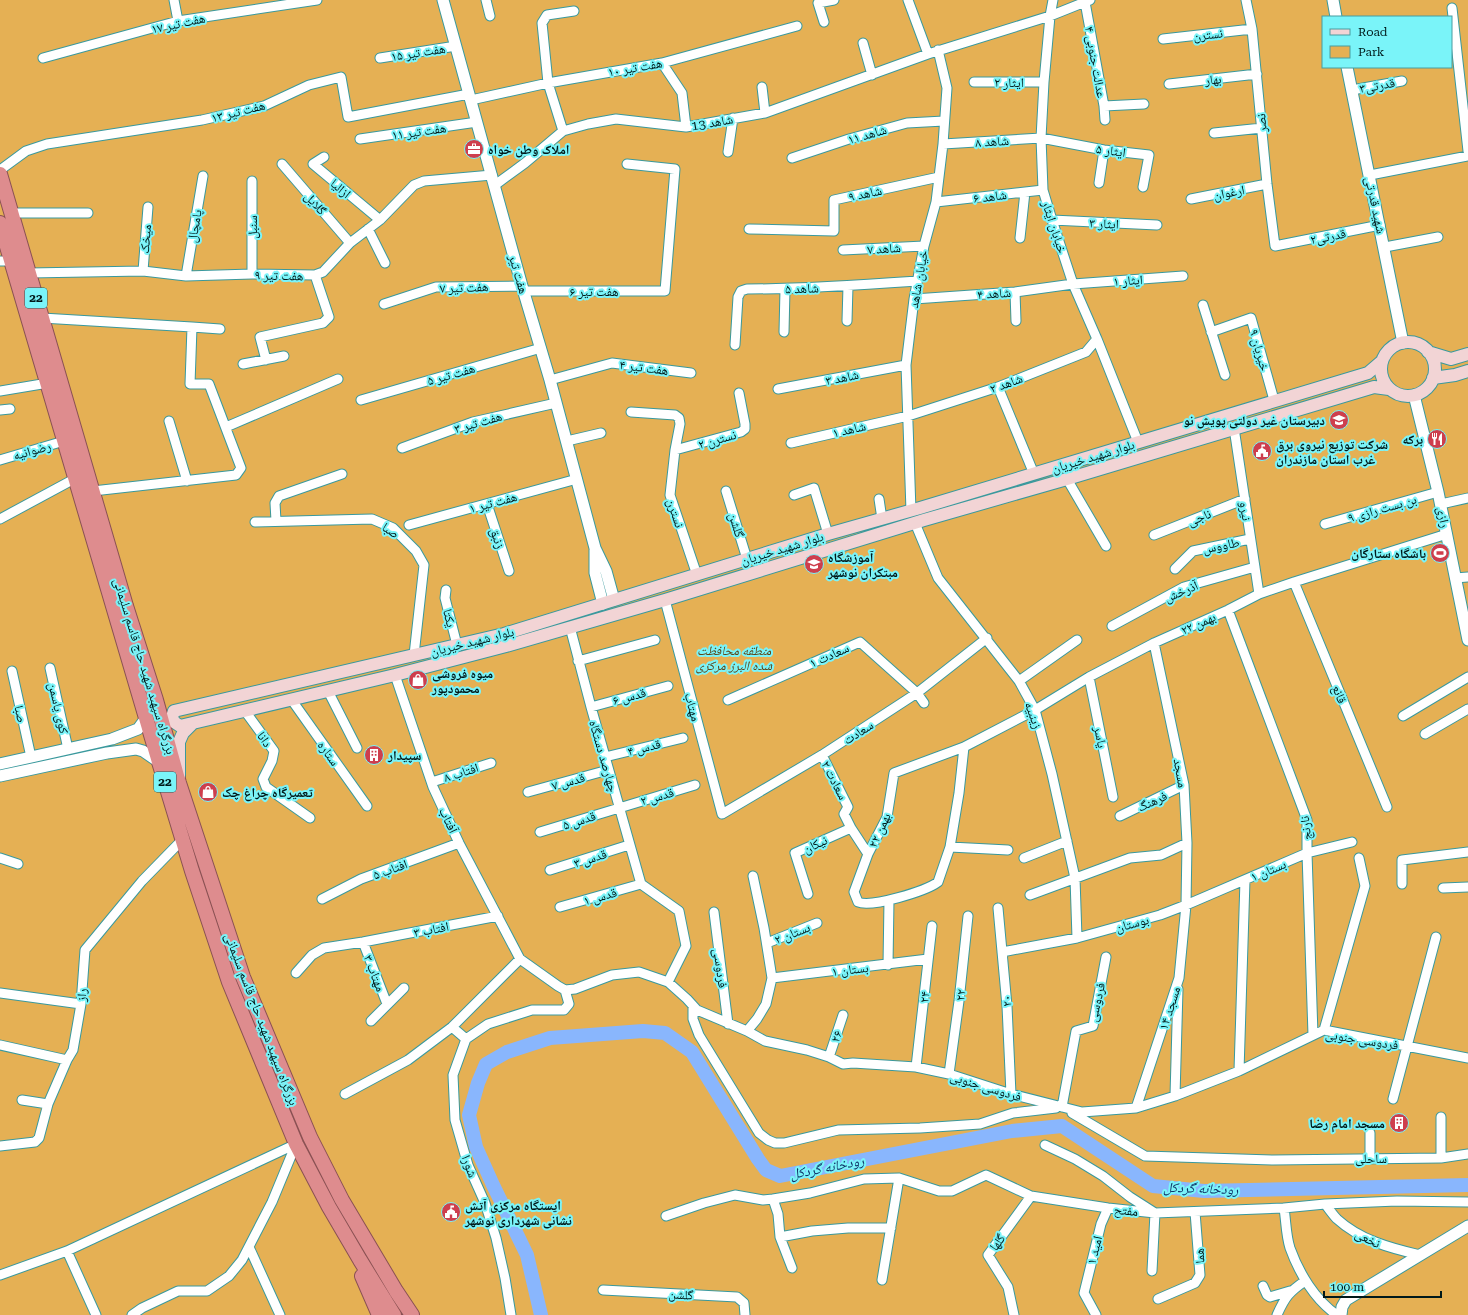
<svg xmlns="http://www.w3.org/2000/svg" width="1468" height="1315" font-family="'Roboto Serif','Noto Naskh Arabic',serif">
<rect width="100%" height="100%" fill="#7af4f9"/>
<!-- green -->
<path fill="#e5b054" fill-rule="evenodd" d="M0,0H1468V1315H0ZM1323,17H1451V67H1323Z"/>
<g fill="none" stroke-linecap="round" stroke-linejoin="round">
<!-- river -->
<path stroke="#89b6fd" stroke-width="14" d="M541,1315L527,1255L493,1185L476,1147L469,1115L478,1083L486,1064L507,1052L550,1038L643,1031L665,1033L692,1052L758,1159L766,1170L780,1176L1012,1131L1062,1126L1153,1186L1204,1191L1468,1185"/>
<!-- minor casing -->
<g stroke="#3a999d" stroke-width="11">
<path id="minor" d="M174,0L178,21
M486,0L490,16
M908,0L928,54
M1053,0L1050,16L1044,82L1041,138L1043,190L1052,220L1073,284L1097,339L1138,442
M1246,0L1252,29L1267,184L1275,246L1380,225
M1085,2L1104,106L1144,104
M1452,8L1468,151
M824,22L818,3L834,0
M1163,39L1252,29
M863,43L872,75
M43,58L178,21L317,0
M380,58L456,46
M662,63L682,93L686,127
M974,82H1044
M1169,84L1257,74
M762,87L765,113
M1352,90L1402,81
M471,100L548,83L662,63L797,26
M1104,106L1105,120
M563,131L548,83L542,23L547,15L574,11
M1214,133L1262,128
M360,139L477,122
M943,144L1041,138L1104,150L1149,155L1143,187
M728,152L733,118
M324,157L313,164L380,220
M792,158L849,139L907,123L944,121
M282,164L350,243
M0,170L26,151L47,144L202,120L264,106L309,85L341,77L348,117L469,94
M1370,175L1468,156
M252,181V274
M1099,183L1104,150
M495,185L525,163L563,131L588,124L616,119L686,127L765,113L928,54L1050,16L1090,0
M1191,199L1267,184
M936,202L1043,190
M12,213H88
M1052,220L1157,225
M368,229L385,263
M749,229L834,231V200L939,177
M1020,238L1025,192
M1385,247L1438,237
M843,250L924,246
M0,261H11
M143,271L148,207
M29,273L143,271L186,276L252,274L315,275L323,272L350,243L380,220L414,185L424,181L492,175
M186,276L203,176
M524,291H665L675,169L627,164
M1015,292L1016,321
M914,299L1015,292L1073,284L1183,276
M384,304L436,287L522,286
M1203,305L1225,375
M42,318L192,327L190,384H209L241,468L236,475L93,491
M847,321L848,286
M192,327L220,329
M784,332L785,289
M1211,332L1251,318L1274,400
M735,345L738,297L741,291L747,289C804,289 860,285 917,281
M266,360L260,337L323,323L329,317L315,275
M243,364L284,356
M550,380L612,363L691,373
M998,387L1034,474
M778,389L906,365
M0,391L48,383
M361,400L541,348
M0,410L10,409
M631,412L675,415L679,418L680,424L675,450L670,495L697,575
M169,421L187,481
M226,427L338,379
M1234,428L1259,594
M567,441L601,433
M791,443L908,416L998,387L1086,352L1097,339
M402,448L473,422L556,403
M675,450L741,432L745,429V424L739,393
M0,460L64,441
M1067,479L1106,546
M726,491L747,559
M794,495L814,488L828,534
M879,499L882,519
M487,504L509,571
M1441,504L1468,498
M911,511L906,365L914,299L924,246L936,202L943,144L947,88L938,50
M0,519L76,478
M276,521L275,503L279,496L342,474
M255,522L372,519L393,528L416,551L424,565L414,655
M915,523L938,578L1019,681L1035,710L1052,774L1075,878L1077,938
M1325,524L1438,492
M409,525L577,479
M1154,535L1245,499
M1175,569L1193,551L1250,539
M1455,578L1468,577
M1294,582L1387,807
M446,590L445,598L457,645
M665,600L722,814L822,755L917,693L987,638
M1228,610L1307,820V853L1313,1035
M1112,626L1184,587L1255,567
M570,627L591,707L641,884
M578,661L655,640
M50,668L68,749
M12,671L31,757
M395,675L433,787L459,843L520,959L558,986L565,990L575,989L612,975L639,972L668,982L687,999L697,1010L747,1031L765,1041L807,1050L829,1057L843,1064L853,1063L916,1067L949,1074L1011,1094L1082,1112L1136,1108L1175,1096L1239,1071L1324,1030L1468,1058
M1089,677L1113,797
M1019,681L1077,640
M328,691L357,748
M291,699L367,806
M728,700L860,642L917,693L924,703
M591,707L668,686
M245,711L274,751L272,761L263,779L266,787L310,818
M1403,716L1468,677
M1425,734L1468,709
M964,747L959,793L950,847L938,882C926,891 871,908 858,902L854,892L868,854L887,817L894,773L964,747L1035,710L1089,677L1154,643L1228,610L1259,594L1294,582L1447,534
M822,755L848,807L844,814L851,828L868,854
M605,757L683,738
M432,782L491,763
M528,792L608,770
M1120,816L1184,785
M540,832L695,785
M950,847L1008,850
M0,858L18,864
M1024,858L1067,841
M550,870L629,845
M641,884L679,911L686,946L668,982
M1402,884V860L1468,852
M1443,888L1468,887
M808,894L795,853L851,828
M1030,895L1130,858L1161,855L1187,843
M322,899L361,879L459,843
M560,907L641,884
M998,908L1007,1006L1011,1094
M714,912L728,1024
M363,942L387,1004
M767,943L817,923
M1002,952L1077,938L1160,915L1186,905L1307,853L1352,842
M888,965L889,900
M296,973L312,955L324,948L363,942L498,916
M772,978L928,959
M0,993L81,1004
M693,1006V1019L699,1035L759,1133L768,1140L775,1143H784L838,1130L920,1128L980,1124L1013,1113L1056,1108
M371,1021L404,988
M452,1027L466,1039L488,1024L532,1010H564L569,1004L565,990
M1324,1030L1365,886L1359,858
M747,1031L757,1019L766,1004L772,978L764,928L753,876
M466,1039L453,1075L455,1120L468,1165L485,1203L496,1238L505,1278L511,1315
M0,1045L67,1060
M829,1057L843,1015
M916,1067L932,926
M1239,1071L1245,880
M949,1074L959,1001L968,916
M345,1094L408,1060L452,1027L520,959
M1175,1096L1178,989
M1393,1099L1436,937
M22,1100L48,1104
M1062,1107L1076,1031L1093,1026L1106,957
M1136,1108L1179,978L1186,905L1187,843L1184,785L1154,643
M1072,1113L1145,1156L1273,1160L1441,1158L1468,1154
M1045,1145L1075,1159L1103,1176L1130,1197L1155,1213L1152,1271
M0,1146L35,1142L39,1138L48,1104L67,1060L73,1050L81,1004L85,950L142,881L182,840
M1370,1158V1133
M1441,1158V1117
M773,1199L810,1193L864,1179L899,1178
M1325,1204C1329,1209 1333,1215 1337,1219C1360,1240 1390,1248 1420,1255
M1284,1208C1286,1221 1286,1236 1290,1248C1299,1273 1315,1300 1337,1315
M666,1216L704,1203L735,1195L763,1200L773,1199L778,1214L780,1237
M249,1247L280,1315
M67,1251L96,1315
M792,1268L780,1237L812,1231L848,1228H891
M0,1275L67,1251L296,1144
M882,1280L899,1178L939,1191H952L986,1175L1031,1196L1108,1208L1155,1213L1284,1208L1325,1204L1397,1201L1468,1202
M1263,1286L1267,1295L1270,1297L1290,1291
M603,1290L737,1297L744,1303L745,1315
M1158,1299L1195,1283L1200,1275L1195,1212
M132,1315L142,1308L178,1291H207L229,1276L242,1260L272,1202L296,1144
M1014,1315L1008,1287L988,1255L1031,1196
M1096,1315L1084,1293L1101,1224L1108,1208
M1277,1315C1285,1297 1289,1292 1305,1281"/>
</g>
<!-- tertiary casing -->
<g stroke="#3a999d" stroke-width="13">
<path id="tertiary" d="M443,0L522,286L550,380L595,548L606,571L614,600
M1333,0L1336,17
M1347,67L1403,343
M1414,395L1438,492L1468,640
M595,550V573L603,604
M0,764L112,739L138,729L146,718
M0,776L107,753L136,749L143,751L159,762
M1341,1315L1342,1307L1346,1300L1468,1226"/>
</g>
<!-- secondary casing -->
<g stroke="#3a999d" stroke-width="14">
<path id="secondary" d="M1381 369a27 27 0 1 1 54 0a27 27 0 1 1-54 0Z
M1428,352L1451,359L1468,354
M1433,378L1455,375L1468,371
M174,711L172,717L174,722L180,726L395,675L506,646L665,600L924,520L1067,479L1374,387L1389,389
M174,711L504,634L828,534L920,508L1368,373L1382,361
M179,776V742L183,733L193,723"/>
</g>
<!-- trunk casing -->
<g stroke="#8a5153" stroke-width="16">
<path id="trunk" d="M0,174L126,606L156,700L179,783L243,977L310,1137L342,1200L396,1291L412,1315
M0,223L159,762L192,871L229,982L296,1144L329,1207L360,1260L394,1315
M362,1276L379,1315"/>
</g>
<!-- minor -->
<use href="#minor" stroke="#fff" stroke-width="9"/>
<!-- tertiary -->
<use href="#tertiary" stroke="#fff" stroke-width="11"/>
<!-- secondary -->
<use href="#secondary" stroke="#f2d4d5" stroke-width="12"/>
<!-- trunk -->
<use href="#trunk" stroke="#de8c8e" stroke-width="14"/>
</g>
<!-- icons -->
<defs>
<g id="office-disc" transform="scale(1)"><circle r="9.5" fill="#ce3e4d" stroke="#7af4f9"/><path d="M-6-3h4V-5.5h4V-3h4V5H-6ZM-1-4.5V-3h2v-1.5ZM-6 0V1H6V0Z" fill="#fff"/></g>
<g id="school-disc" transform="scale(1)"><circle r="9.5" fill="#ce3e4d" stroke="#7af4f9"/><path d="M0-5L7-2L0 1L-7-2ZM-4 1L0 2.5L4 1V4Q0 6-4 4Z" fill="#fff"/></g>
<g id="restaurant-disc" transform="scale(1)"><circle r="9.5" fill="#ce3e4d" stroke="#7af4f9"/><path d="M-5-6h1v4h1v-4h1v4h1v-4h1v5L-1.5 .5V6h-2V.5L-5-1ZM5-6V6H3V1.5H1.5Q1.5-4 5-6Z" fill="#fff"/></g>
<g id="civic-disc" transform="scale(1)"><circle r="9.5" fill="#ce3e4d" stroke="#7af4f9"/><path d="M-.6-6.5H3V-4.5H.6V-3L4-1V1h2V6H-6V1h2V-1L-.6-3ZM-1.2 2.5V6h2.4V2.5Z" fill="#fff"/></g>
<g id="stadium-disc" transform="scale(1)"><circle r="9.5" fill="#ce3e4d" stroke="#7af4f9"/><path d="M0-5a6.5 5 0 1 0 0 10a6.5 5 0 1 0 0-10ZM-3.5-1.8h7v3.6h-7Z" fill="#fff"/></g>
<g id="university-disc" transform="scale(1)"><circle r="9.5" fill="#ce3e4d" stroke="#7af4f9"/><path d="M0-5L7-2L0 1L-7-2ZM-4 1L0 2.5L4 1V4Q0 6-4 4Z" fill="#fff"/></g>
<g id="shop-disc" transform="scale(1)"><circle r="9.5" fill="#ce3e4d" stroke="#7af4f9"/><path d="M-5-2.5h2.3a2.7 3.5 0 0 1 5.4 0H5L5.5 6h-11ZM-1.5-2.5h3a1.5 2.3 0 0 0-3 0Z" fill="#fff"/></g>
<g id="building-disc" transform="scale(1)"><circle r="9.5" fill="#ce3e4d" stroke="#7af4f9"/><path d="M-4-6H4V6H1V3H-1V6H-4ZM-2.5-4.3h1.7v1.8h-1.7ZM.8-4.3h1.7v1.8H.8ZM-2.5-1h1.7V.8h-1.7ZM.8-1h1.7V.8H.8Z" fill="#fff"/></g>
</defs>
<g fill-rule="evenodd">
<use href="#office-disc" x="474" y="149"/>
<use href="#school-disc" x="1339" y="420"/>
<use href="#restaurant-disc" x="1437" y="439"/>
<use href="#civic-disc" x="1262" y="451"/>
<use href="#stadium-disc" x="1440" y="553"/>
<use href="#university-disc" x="814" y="564"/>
<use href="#shop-disc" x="418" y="680"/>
<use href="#building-disc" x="374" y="755"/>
<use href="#shop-disc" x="208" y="792"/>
<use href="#building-disc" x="1399" y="1123"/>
<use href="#civic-disc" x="451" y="1212"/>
</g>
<g text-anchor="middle" stroke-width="4" stroke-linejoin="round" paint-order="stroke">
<!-- shield labels -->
<g fill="#7af4f9" stroke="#255b5d" stroke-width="1">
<rect x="25" y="288" width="22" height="20" rx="3"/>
<rect x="154" y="772" width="22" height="20" rx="3"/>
</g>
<g font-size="12" font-weight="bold" fill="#00191a">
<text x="36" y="302">22</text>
<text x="165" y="786">22</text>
</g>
<!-- street labels -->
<g font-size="13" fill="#00191a" stroke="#7af4f9">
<text transform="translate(178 23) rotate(-12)" y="5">هفت تیر ۱۷</text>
<text transform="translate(1208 34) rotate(-6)" y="5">نسترن</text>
<text transform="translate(418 52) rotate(-9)" y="5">هفت تیر ۱۵</text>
<text transform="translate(1096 62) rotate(80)" y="5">عدالت جنوبی ۴</text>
<text transform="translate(635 67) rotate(-10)" y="5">هفت تیر ۱۰</text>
<text transform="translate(1213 79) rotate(-6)" y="5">بهار</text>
<text x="1009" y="87">ایثار ۲</text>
<text transform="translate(1377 85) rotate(-10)" y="5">قدرتی۳</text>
<text transform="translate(238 111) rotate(-14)" y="5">هفت تیر ۱۳</text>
<text transform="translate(712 122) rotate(-10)" y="5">شاهد 13</text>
<text transform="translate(1261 123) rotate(-95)" y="5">نصر</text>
<text transform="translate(419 131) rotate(-8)" y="5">هفت تیر ۱۱</text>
<text transform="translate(867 134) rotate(-16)" y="5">شاهد ۱۱</text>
<text transform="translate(992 141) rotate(-4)" y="5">شاهد ۸</text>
<text transform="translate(1111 150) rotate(8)" y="5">ایثار ۵</text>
<text transform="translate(341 188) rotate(40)" y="5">ازالیا</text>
<text transform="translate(1229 192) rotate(-11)" y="5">ارغوان</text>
<text transform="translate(865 193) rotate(-12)" y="5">شاهد ۹</text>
<text transform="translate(990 196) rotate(-7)" y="5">شاهد ۶</text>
<text transform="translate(316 203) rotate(49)" y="5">گلایل</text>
<text transform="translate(1376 205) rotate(78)" y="5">شهید قدرتی</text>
<text transform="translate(1104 223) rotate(3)" y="5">ایثار ۳</text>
<text transform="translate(194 226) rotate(-80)" y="5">پامچال</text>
<text transform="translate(252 227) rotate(-90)" y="5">سنبل</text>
<text transform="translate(1055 227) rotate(72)" y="5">خیابان ایثار</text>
<text transform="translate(1328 236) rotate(-11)" y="5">قدرتی۲</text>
<text transform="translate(145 239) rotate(-85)" y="5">میخک</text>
<text transform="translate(884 248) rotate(-3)" y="5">شاهد ۷</text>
<text transform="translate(519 274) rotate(74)" y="5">هفت تیر</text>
<text transform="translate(279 275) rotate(1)" y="5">هفت تیر ۹</text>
<text transform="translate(918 279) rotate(-80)" y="5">خیابان شاهد</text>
<text transform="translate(1128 280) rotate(-4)" y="5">ایثار ۱</text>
<text transform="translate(464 287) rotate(-2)" y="5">هفت تیر ۷</text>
<text transform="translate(802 288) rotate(-2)" y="5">شاهد ۵</text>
<text x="594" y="296">هفت تیر ۶</text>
<text transform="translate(994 293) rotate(-4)" y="5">شاهد ۴</text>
<text transform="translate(1260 350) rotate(74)" y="5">خیریان ۹</text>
<text transform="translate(644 367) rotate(7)" y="5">هفت تیر ۴</text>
<text transform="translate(451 374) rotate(-16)" y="5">هفت تیر ۵</text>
<text transform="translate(842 377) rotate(-11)" y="5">شاهد ۳</text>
<text transform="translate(1006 383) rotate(-20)" y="5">شاهد ۲</text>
<text transform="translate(478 422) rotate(-16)" y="5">هفت تیر ۳</text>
<text transform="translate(849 429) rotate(-13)" y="5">شاهد ۱</text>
<text transform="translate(717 439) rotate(-16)" y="5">نسترن ۲</text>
<text transform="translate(32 450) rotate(-16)" y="5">رضوانیه</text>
<text transform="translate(1093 456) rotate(-17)" y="5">بلوار شهید خیریان</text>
<text transform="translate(493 502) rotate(-15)" y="5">هفت تیر ۱</text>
<text transform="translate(1382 508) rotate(-16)" y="5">بن بست رازی ۹</text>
<text transform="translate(1246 511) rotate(82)" y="5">نیرو</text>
<text transform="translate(676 513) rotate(72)" y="5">نسترن</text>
<text transform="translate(1199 517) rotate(-22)" y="5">ناجی</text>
<text transform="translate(1444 517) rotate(78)" y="5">رازی</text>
<text transform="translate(737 525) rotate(73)" y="5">گلشن</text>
<text transform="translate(391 530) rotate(34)" y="5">صبا</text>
<text transform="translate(498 538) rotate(72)" y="5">زنبق</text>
<text transform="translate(1221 545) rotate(-11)" y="5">طاووس</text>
<text transform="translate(782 548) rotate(-17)" y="5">بلوار شهید خیریان</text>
<text transform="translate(1181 591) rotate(-23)" y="5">آذرخش</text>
<text transform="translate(450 618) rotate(76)" y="5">یکتا</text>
<text transform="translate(1198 623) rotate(-24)" y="5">۲۲ بهمن</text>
<text transform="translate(472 641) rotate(-14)" y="5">بلوار شهید خیریان</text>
<text transform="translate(829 655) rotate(-24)" y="5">سعادت ۱</text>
<text transform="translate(145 666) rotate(73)" y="5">بزرگراه سپهبد شهید حاج قاسم سلیمانی</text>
<text transform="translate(1340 694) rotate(68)" y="5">قانع</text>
<text transform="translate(629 696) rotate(-15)" y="5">قدس ۶</text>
<text transform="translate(693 707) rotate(75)" y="5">مهتاب</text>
<text transform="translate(59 708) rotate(77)" y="5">کوی یاسمن</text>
<text transform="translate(21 714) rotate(78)" y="5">صبا</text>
<text transform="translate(1034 715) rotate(70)" y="5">زینبیه</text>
<text transform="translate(858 732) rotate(-33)" y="5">سعادت</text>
<text transform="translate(1101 737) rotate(79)" y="5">یاسر</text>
<text transform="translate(265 739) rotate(55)" y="5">دانا</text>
<text transform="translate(644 747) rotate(-14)" y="5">قدس ۴</text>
<text transform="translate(329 753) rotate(54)" y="5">ستاره</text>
<text transform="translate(604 756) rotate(74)" y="5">چهارصد دستگاه</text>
<text transform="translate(461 772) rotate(-18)" y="5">افتاب ۸</text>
<text transform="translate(1181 773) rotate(80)" y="5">مسجد</text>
<text transform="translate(835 780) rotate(63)" y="5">سعادت ۲</text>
<text transform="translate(568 781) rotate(-15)" y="5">قدس ۷</text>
<text transform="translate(657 796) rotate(-16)" y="5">قدس ۲</text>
<text transform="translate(1152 801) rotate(-25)" y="5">فرهنگ</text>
<text transform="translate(449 820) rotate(65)" y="5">آفتاب</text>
<text transform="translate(579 820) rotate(-18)" y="5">قدس ۵</text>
<text transform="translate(1305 828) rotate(-96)" y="5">نارنج</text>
<text transform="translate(879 830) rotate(-66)" y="5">۲۲ بهمن</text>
<text transform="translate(815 844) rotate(-25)" y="5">نیکان</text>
<text transform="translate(590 858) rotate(-18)" y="5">قدس ۳</text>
<text transform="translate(390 869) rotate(-20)" y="5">افتاب ۵</text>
<text transform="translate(1268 870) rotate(-23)" y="5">بستان ۱</text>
<text transform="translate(600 896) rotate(-16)" y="5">قدس ۱</text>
<text transform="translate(1132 923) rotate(-15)" y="5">بوستان</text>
<text transform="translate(431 929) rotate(-11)" y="5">افتاب ۳</text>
<text transform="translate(792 933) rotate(-22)" y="5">بستان ۲</text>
<text transform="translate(721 968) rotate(82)" y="5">فردوسی</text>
<text transform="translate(850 969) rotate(-7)" y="5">بستان ۱</text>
<text transform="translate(375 973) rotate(69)" y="5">مهتاب ۳</text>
<text transform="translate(81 995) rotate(-86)" y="5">راز</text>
<text transform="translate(960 995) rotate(-84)" y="5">۲۲</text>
<text transform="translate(924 997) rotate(-84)" y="5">۲۴</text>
<text transform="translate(1006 1001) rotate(-94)" y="5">۲۰</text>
<text transform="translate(1096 1002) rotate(-77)" y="5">فردوسی</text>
<text transform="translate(1169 1008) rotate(-72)" y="5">مسجد ۱۴</text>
<text transform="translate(262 1019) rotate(69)" y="5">بزرگراه سپهبد شهید حاج قاسم سلیمانی</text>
<text transform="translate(836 1036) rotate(-71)" y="5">۲۶</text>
<text transform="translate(1362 1039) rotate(9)" y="5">فردوسی جنوبی</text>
<text transform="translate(986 1086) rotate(17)" y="5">فردوسی جنوبی</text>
<text x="1371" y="1163">ساحلی</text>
<text transform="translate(470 1166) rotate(69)" y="5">شورا</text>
<text transform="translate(1126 1210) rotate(6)" y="5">مفتح</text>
<text transform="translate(1368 1238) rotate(27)" y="5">نخعی</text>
<text transform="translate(997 1242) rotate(-54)" y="5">گلها</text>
<text transform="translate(1094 1250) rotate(-76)" y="5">امید ۱</text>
<text transform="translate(1199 1256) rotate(-94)" y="5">هما</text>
<text transform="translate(681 1294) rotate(3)" y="5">گلشن</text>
</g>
<!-- poi labels -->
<g font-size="13" font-weight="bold" fill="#00191a" stroke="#7af4f9" text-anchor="start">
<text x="488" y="154">املاک وطن خواه</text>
<text x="1325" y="425" text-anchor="end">دبیرستان غیر دولتی پویش نو</text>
<text x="1423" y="444" text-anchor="end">برکه</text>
<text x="1276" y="449">شرکت توزیع نیروی برق<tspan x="1276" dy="15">غرب استان مازندران</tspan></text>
<text x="1426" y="558" text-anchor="end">باشگاه ستارگان</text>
<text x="828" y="562">آموزشگاه<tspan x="828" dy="15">مبتکران نوشهر</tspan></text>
<text x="432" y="678">میوه فروشی<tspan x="432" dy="15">محمودپور</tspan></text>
<text x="388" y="760">سپیدار</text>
<text x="222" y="797">تعمیرگاه چراغ چک</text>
<text x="1385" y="1128" text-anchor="end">مسجد امام رضا</text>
<text x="465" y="1210">ایستگاه مرکزی آتش<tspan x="465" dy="15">نشانی شهرداری نوشهر</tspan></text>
</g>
<!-- park labels -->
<g font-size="13" font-style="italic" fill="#5d4518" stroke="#7af4f9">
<text x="734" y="655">منطقه محافظت<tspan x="734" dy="15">شده البرز مرکزی</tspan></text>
</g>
<!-- water labels -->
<g font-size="14" font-style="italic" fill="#103369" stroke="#7af4f9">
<text transform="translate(827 1167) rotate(-11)" y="5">رودخانه گردکل</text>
<text transform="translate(1201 1188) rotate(2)" y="5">رودخانه گردکل</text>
</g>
</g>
<!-- legend -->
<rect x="1322" y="16" width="130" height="52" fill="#7af4f9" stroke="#499ca0"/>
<rect x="1330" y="29" width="20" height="6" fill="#f2d4d5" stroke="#499ca0"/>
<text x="1358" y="36" font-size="12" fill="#00191a">Road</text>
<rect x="1330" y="46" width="20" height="12" fill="#e5b054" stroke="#499ca0"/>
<text x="1358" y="56" font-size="12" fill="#00191a">Park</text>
<!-- scale -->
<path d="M1324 1291v6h117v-6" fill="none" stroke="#00191a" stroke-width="2"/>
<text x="1330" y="1291" font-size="12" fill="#00191a" stroke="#7af4f9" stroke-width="3" paint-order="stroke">100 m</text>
</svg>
